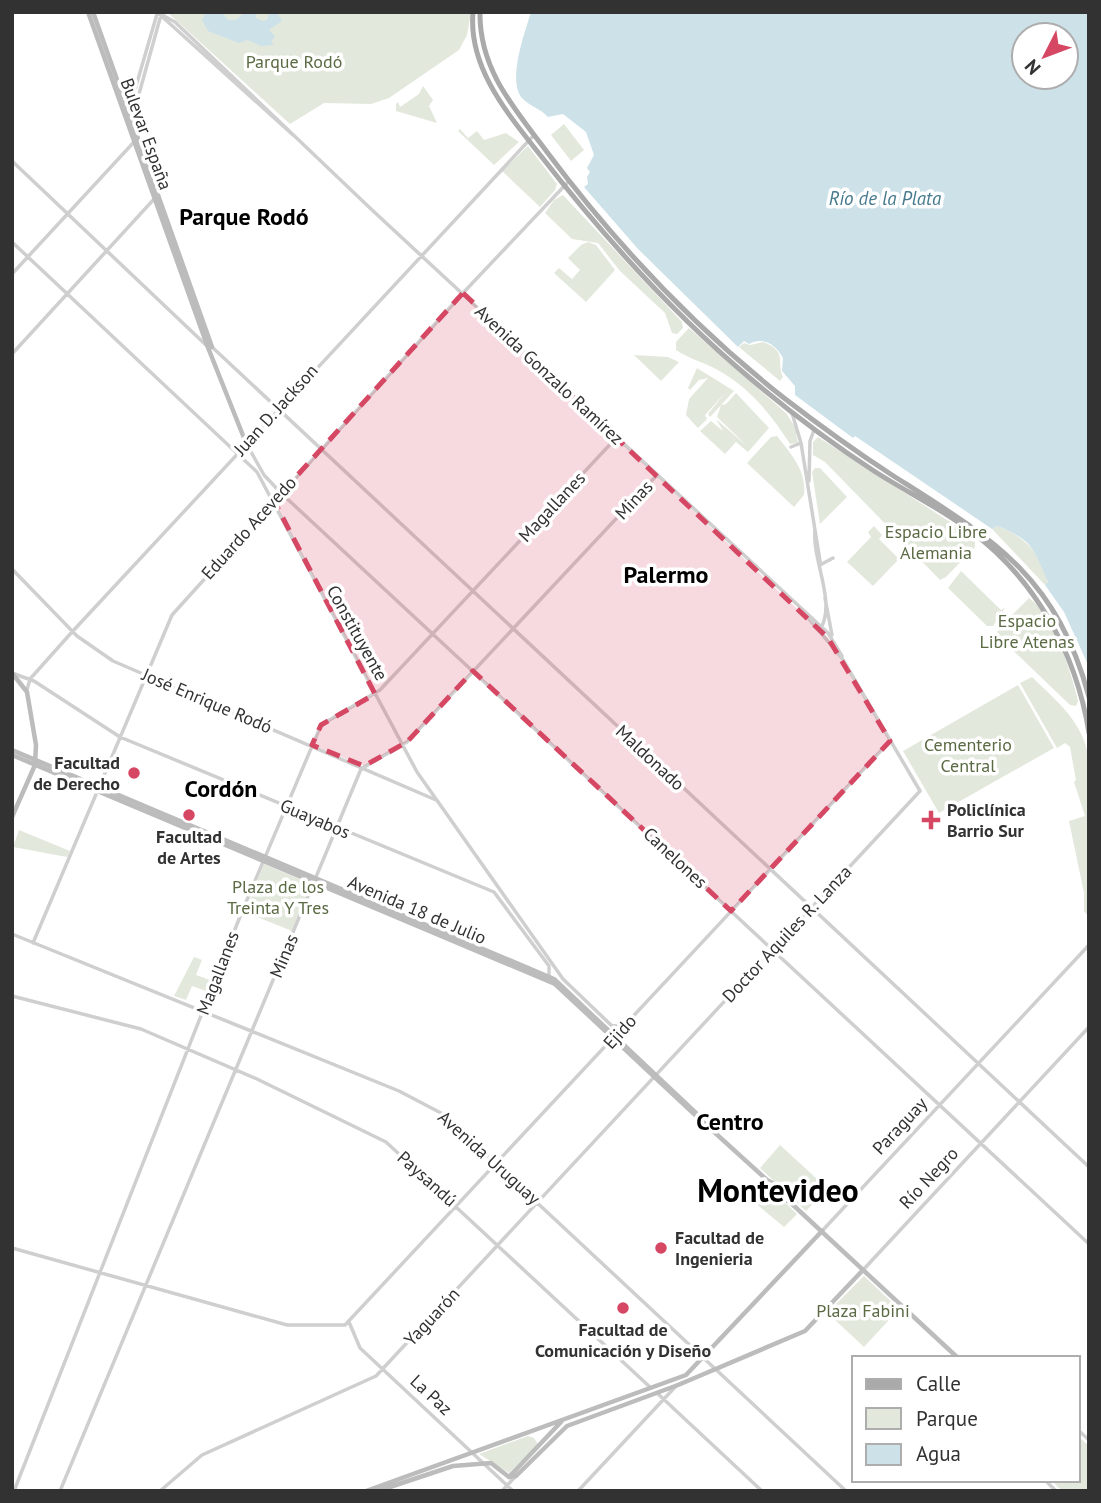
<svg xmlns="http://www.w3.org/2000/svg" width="1101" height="1503" font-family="'PT Sans',sans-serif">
<rect width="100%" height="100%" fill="#fff"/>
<!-- green -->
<path fill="#e3e8dc" d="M167,12H471L467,35L459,50L389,98L371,104L324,103L290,124Z
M423,86L433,100L429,106L437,123L396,111V104L398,102L400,107L419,94Z
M564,124L584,150L571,161L551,135Z
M460,129L468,138L477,131L484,140L506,133L519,142L494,165L458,131Z
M528,146L557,184L555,190L540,207L502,171Z
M563,195L682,322L683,328L677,334L672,333L665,313L620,271L598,243L572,239L545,213L554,200Z
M588,242L596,245L615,270L586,302L554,273L559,268L572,279L580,270L568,258L581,245Z
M689,328L786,413L795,427L798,443L790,444C771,414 748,386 716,369C703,362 687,358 676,350V342Z
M763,342C788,351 776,362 783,377L780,381L739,347L744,343L750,345Z
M634,355L668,357L679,362L661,381Z
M697,368L734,391L710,417L708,414L725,393L705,415L707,419L698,428L686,415L689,399L708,378L699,380L690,390L688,388Z
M736,393L769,428L748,452L736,442L725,454L700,431L711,421L723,431L716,419L748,447L717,417L721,405L726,404Z
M777,436C791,454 807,471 804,495L794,507L747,463L771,437Z
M818,437L961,529L975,540V547L946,577L940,580L825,462L813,455V442Z
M815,468H820L847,497L820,524L812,472Z
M874,526L882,535L879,539L899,559L873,586L847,562L871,537L868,532Z
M997,526C1024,536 1042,553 1048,583L1045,585L992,529Z
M961,571L1001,610L1005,608L993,626H987L948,588Z
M1029,598C1052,614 1072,673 1078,701L1076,706L1070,705L997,635L998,629Z
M1032,677C1058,702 1083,722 1089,759L1088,916L1084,911V893L1069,821L1085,816L1074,782L1076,780L1070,747L1065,743L1057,748L1020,683Z
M1018,685L1054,748L939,813L903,751Z
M19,830L70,851L67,857L13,847Z
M264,864L311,884L292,931L245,912Z
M194,957L202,960L196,975L210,980L206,991L192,986L186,1000L174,996Z
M780,1145L828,1189L806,1211L760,1168Z
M761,1180L797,1214L784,1227L748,1197L747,1194Z
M864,1276L899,1309L864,1347L834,1319L832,1312H828Z
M528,1436L534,1438L538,1444L509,1473L479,1454Z
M1078,1436L1089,1446V1491H1062L1051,1480H1078Z"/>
<!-- water -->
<path fill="#cde1e8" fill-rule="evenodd" d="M206,12H222L228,20H236L245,12H256V18L263,21L267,20L269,12H277L282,21L269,30L275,36L271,42L274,45L261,46L247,40L239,43L208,31L202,20Z
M531,12H1089V667L1064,612L1045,585L1048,582C1034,549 1033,540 997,526L992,529L855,436L853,438L795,395V386L782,371L783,358C775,343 762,337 749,344L744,341L738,347L638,249L584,187L588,184L587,177L590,172L587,168L594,155L586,132L563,114L548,117C540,108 529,106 522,98C507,81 525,32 531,12ZM1066,35V77H1024V35Z"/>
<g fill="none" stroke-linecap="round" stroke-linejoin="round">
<!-- tertiary -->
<path stroke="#cfcfcf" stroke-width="3.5" d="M157,12L175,22L371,209L828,633L842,656
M157,12L293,135
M125,105L134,93L157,14
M132,119L161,15
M12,161L206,345
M12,242L257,472L417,772L563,979L612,1026L625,1025
M12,274L134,142
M212,347L1089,1167
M12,354L155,198
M792,413L801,443L820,561
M246,443L264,475L281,493L1089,1244
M791,447L801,443
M809,481L810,441L814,430
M815,530C812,560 836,601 821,628
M820,565L833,558
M12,569L77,636L113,661L436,800
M825,598L832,635
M12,673L34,681L120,737L494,892L549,966V976
M27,690L30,679L72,632L534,135
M12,934L399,1091L441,1113L846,1491
M33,943L172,615L463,293L569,181
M12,996L141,1029L257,1079L386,1142L651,1388
M822,1231L1089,945
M12,1248L287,1325H345L890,741
M863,1270L1089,1027
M349,1322L360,1348L513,1491
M657,1393L762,1491
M1078,1430L1089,1440
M1045,1480L1056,1491
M14,1491L241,914L321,725L380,690L617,437
M60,1491L361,769L407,742L657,475
M160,1491L202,1455L376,1376L920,791L842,658L805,614
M502,1491L515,1477
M578,1491L677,1385"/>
<!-- secondary -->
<path stroke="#bcbcbc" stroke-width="4.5" d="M88,12L207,345L246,443
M93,12L212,347
M12,673L27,692L36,745L35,765L12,817
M12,750L554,979L697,1114
M12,755L555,984L692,1112L767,1180L783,1189L792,1204L958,1358
M768,1181L777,1195L791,1203
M509,1477L516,1476L567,1426L678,1385L805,1331L863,1270
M509,1477L561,1422
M366,1491L686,1375L822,1231
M378,1491L453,1466L491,1463L509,1477"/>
<!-- primary -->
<path stroke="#aaa" stroke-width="5" d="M473,12C468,68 508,114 541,156C604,237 672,313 751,379C790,412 831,443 874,471C905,491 938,507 968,529C1035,578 1076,652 1089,733
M480,12C479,69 514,108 547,152C615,243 694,327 784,398C819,425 855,451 892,475C991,538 1056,574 1089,697"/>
</g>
<!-- marked area -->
<path fill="#d54763" fill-opacity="0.2" stroke="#d54763" stroke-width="5" stroke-dasharray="14 9" stroke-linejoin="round" d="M463,293L828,638L890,741L731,911L473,671L407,742L364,766L312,745L321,725L375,694L274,501Z"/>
<!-- markers -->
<g fill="#d54763" stroke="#fff" stroke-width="2.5">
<circle cx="134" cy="773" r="7"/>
<circle cx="189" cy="815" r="7"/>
<path d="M927.5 809.5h7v7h7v7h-7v7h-7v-7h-7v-7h7z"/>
<circle cx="661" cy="1248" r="7"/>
<circle cx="623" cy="1308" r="7"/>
</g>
<g text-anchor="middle" stroke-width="7" stroke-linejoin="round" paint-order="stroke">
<!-- park labels -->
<g font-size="18" fill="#5a6a43" stroke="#fff">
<text x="294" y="68">Parque Rodó</text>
<text x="936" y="538">Espacio Libre<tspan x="936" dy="21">Alemania</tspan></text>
<text x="1027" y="627">Espacio<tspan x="1027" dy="21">Libre Atenas</tspan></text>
<text x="968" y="751">Cementerio<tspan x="968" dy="21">Central</tspan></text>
<text x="278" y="893">Plaza de los<tspan x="278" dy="21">Treinta Y Tres</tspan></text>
<text x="863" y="1317">Plaza Fabini</text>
</g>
<!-- street labels -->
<g font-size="18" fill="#323232" stroke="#fff">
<text transform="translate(146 134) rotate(70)" y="6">Bulevar España</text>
<text transform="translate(549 375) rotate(43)" y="6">Avenida Gonzalo Ramírez</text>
<text transform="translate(276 410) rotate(-48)" y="6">Juan D. Jackson</text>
<text transform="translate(634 500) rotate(-47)" y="6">Minas</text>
<text transform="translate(552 507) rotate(-47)" y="6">Magallanes</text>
<text transform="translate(249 528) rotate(-48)" y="6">Eduardo Acevedo</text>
<text transform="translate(357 633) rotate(61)" y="6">Constituyente</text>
<text transform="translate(207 701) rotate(23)" y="6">José Enrique Rodó</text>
<text transform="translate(650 758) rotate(43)" y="6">Maldonado</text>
<text transform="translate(315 819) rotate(23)" y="6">Guayabos</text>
<text transform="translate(675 858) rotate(43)" y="6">Canelones</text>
<text transform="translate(417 910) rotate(23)" y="6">Avenida 18 de Julio</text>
<text transform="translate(787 934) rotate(-47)" y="6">Doctor Aquiles R. Lanza</text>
<text transform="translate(284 956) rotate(-67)" y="6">Minas</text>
<text transform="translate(218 973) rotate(-69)" y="6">Magallanes</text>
<text transform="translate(620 1032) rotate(-48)" y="6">Ejido</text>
<text transform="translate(900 1126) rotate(-47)" y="6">Paraguay</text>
<text transform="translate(489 1158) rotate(42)" y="6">Avenida Uruguay</text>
<text transform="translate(929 1178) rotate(-47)" y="6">Río Negro</text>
<text transform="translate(427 1179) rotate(42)" y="6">Paysandú</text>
<text transform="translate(432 1317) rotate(-47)" y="6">Yaguarón</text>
<text transform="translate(431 1395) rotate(43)" y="6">La Paz</text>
</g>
<!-- poi labels -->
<g font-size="18" font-weight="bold" fill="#323232" stroke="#fff" text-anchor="start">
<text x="120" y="769" text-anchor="end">Facultad<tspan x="120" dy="21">de Derecho</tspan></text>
<text x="947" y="816">Policlínica<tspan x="947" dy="21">Barrio Sur</tspan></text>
<text x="189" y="843" text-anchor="middle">Facultad<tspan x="189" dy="21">de Artes</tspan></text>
<text x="675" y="1244">Facultad de<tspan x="675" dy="21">Ingenieria</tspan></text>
<text x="623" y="1336" text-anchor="middle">Facultad de<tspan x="623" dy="21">Comunicación y Diseño</tspan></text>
</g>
<!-- water labels -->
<g font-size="19" font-style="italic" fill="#477a8d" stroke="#fff">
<text x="885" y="205">Río de la Plata</text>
</g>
<!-- district labels -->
<g font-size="24" font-weight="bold" fill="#000" stroke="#fff">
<text x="244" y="225">Parque Rodó</text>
<text x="666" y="583">Palermo</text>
<text x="221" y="797">Cordón</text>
<text x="730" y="1130">Centro</text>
</g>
<!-- town labels -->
<g font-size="32" font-weight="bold" fill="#000" stroke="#fff">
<text x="778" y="1202">Montevideo</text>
</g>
</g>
<!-- border -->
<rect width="1101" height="1503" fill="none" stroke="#323232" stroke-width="28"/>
<!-- legend -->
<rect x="852" y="1356" width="228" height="126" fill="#ffffff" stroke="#adadad" stroke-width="2"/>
<rect x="866" y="1379" width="35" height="10" fill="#aaaaaa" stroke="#adadad" stroke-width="2"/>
<text x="916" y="1391" font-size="21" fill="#323232">Calle</text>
<rect x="866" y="1408" width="35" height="21" fill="#e3e8dc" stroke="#adadad" stroke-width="2"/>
<text x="916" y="1426" font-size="21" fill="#323232">Parque</text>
<rect x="866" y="1444" width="35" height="21" fill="#cde1e8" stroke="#adadad" stroke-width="2"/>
<text x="916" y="1461" font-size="21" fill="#323232">Agua</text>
<!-- north arrow -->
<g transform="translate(1045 56) rotate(228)"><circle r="33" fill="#ffffff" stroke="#adadad" stroke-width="2"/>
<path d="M0-5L12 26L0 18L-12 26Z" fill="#d54763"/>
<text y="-10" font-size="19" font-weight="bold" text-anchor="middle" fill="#323232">N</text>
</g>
</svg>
